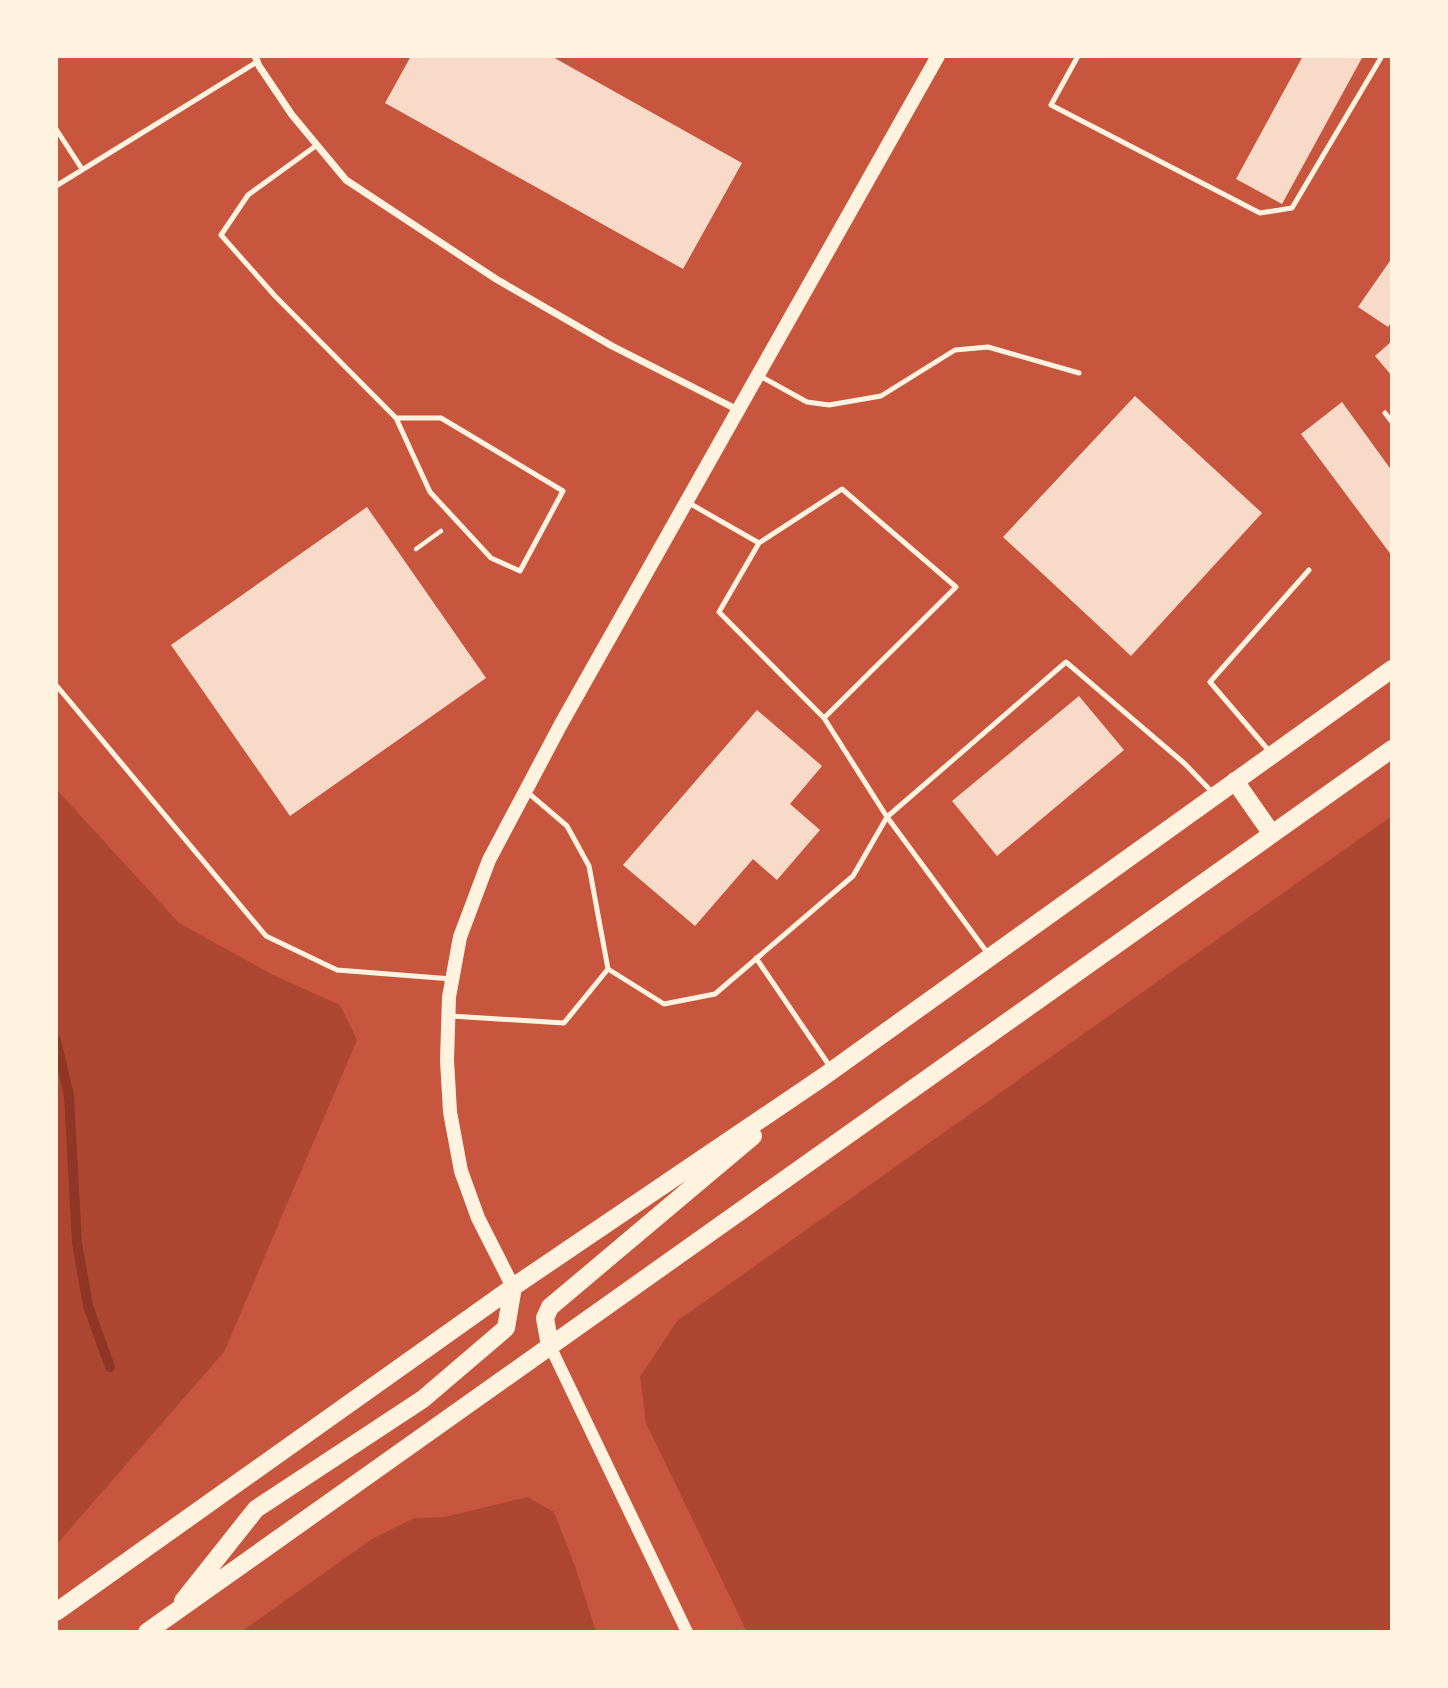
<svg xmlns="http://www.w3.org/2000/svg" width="1448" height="1688" font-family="'Exo 2',sans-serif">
<rect width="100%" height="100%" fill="#c8553d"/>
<!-- green -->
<path fill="#ae4732" d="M56,789L179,923L273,975L340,1005L357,1040L224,1352L56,1545Z
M1392,816V1632H747L646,1423L640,1377L677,1321Z
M527,1497L554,1512L575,1566L596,1632H241L372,1539L414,1518L445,1517Z"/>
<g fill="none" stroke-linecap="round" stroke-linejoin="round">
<!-- stream -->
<path stroke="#8f3625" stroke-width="10" d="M56,1040L69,1096L77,1243L88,1306L110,1367"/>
</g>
<!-- building -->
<path fill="#f7dbc8" d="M411,56H551L742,163L683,269L385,103Z
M1303,56H1363L1282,204L1236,179Z
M1392,258V321L1388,327L1358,307Z
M1392,341V376L1375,356Z
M1135,396L1262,513L1131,656L1003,537Z
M1342,402L1392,471V556L1301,434Z
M367,507L486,678L290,816L171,645Z
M1079,696L1124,750L997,856L952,801Z
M757,710L822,766L790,804L820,830L777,880L753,859L695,926L623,865Z"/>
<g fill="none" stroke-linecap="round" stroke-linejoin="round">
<!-- path -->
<path stroke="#fff3e0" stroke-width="4.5" d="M416,549L441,531"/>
<!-- service -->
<path stroke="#fff3e0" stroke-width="5" d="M1078,56L1051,105L1260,213L1292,208L1382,56
M56,129L82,169
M317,145L248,195L221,235L275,296L396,418L430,492L491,558L520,571L563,491L441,418H396
M56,186L257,62
M760,376L807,402L829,405L881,396L955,350L988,347L1079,373
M1385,413L1392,422
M689,503L759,543L842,489L956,587L824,718
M759,543L719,612L824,718L887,817L989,955
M56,685L266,936L337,970L452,979
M1270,752L1210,682L1309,570
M526,791L567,826L589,866L608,969L664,1004L715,994L853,876L887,817L1066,662L1185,764L1213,793
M756,958L831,1068
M451,1016L564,1023L608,969"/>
<!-- minor -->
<path stroke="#fff3e0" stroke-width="7" d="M255,56L259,66L292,115L346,180L496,279L612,346L738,410"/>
<!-- tertiary -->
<path stroke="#fff3e0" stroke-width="12" d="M550,1346L687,1632"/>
<!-- secondary -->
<path stroke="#fff3e0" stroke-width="14" d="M513,1287L478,1218L461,1171L450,1112L447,1060L449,997L460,937L489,860L561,724L938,56"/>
<!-- primary -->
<path stroke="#fff3e0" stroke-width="18" d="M1235,781L1272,834
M550,1346L545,1318L550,1307L753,1136
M183,1601L256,1509L423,1399L506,1328L513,1287
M56,1612L513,1287L823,1077L1392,669
M147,1632L1392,749"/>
</g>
<!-- border -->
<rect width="1448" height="1688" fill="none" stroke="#fff3e0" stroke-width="116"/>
</svg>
